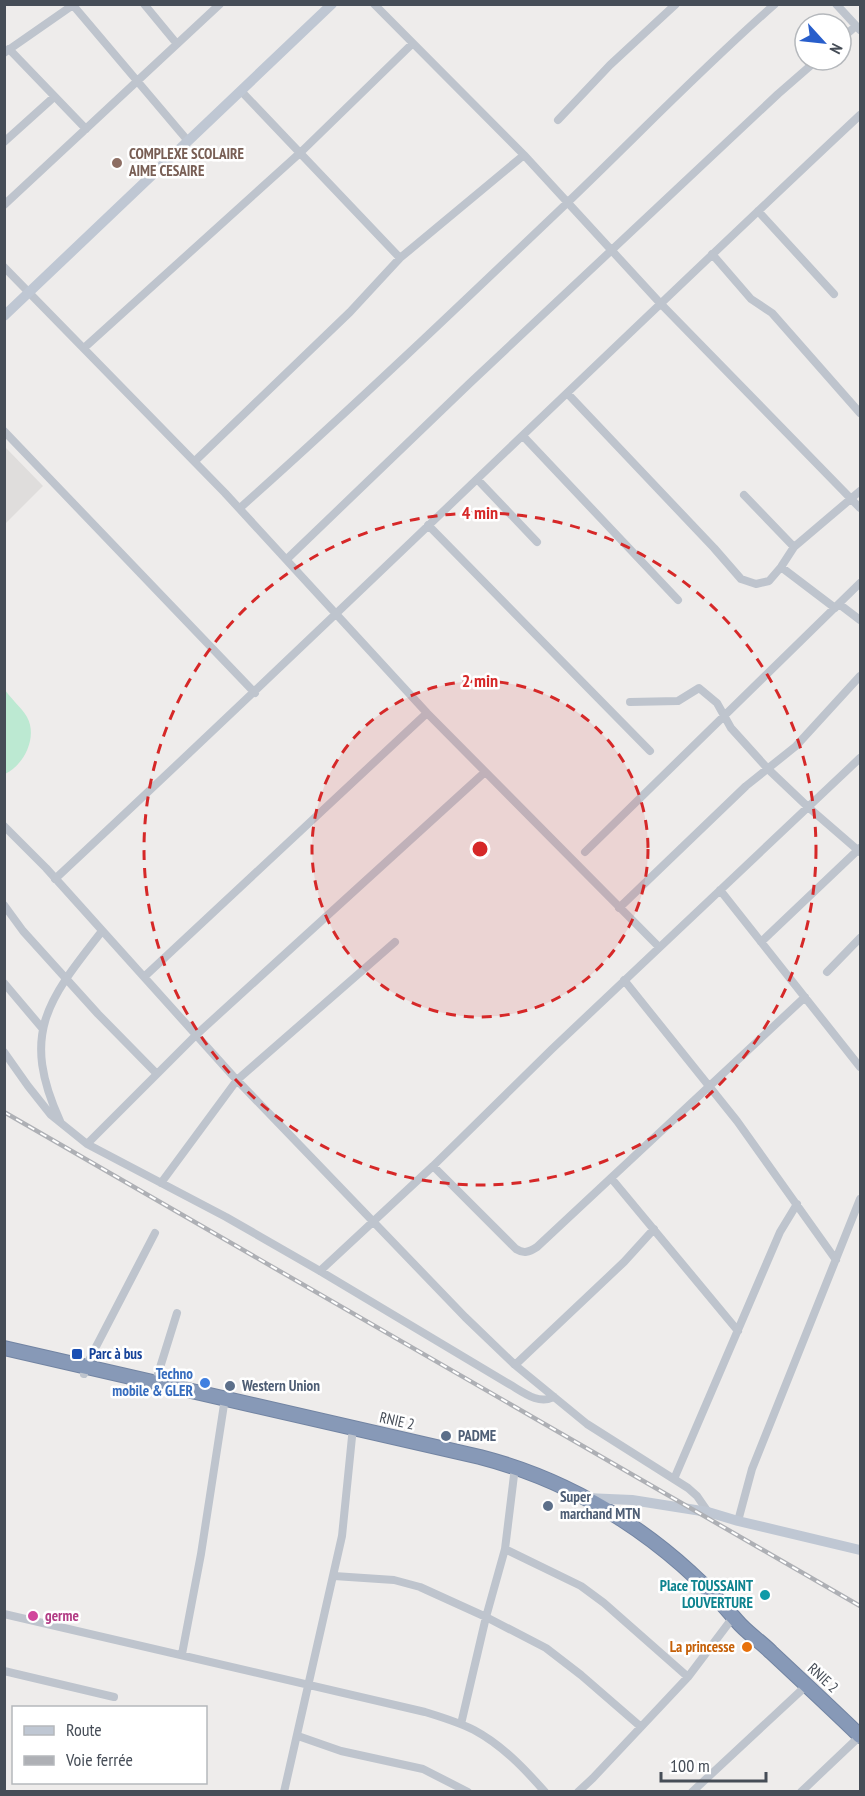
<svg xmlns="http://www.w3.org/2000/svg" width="865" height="1796" font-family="'PT Sans Narrow',sans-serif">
<rect width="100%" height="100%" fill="#eeeceb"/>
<!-- education -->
<path fill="#dfdddc" d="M5,447L43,486L5,524Z"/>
<!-- green -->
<path fill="#bce9d2" d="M5,690C11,699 21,707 27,717C38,737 24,765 5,774Z"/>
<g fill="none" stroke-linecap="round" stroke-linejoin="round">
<!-- highway casing -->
<g stroke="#7284a2" stroke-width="16">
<path id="highway" d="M4,1348L480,1457C581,1483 670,1542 737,1621C746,1632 760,1641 771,1652C801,1680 831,1708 860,1736"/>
</g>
<!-- street -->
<path stroke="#bec4cd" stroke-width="8" d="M72,4L188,141
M144,4L177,44
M374,4L524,155L660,303L860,508
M836,4L860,30
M841,39L856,26
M9,49L86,129
M4,53L73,5
M241,91L400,258
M558,120L610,65L676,4
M4,142L54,97
M4,205L220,4
M758,211L834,294
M712,254L751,299L772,313L860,413
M4,267L225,493L427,713L659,947
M84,348L301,152L412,44
M567,393L714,548L741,579L756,584L769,581L781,567L794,547L860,491
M4,431L255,693
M523,436L678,600
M195,461L350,312L400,258L524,155
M477,479L537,542
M744,495L794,547
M240,508C351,409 460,305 568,202C637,136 703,67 775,4
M428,525L650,751
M287,559L470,383L778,94L817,60
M781,567L835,608
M839,604L860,620
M630,702L678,701L699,688L717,703L731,728L768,769L808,807L860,852
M4,826L46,868L233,1076L465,1317L515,1365L587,1424L688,1488L697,1496L708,1512
M585,852L860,583
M55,879C326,627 590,368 860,115
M720,890L860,1067
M4,905L23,931L98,1014L157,1074
M619,908L746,786L796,746L860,676
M761,942L860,848
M827,972L860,938
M144,977L427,713
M624,980L737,1121L836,1260
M4,983L42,1028
M4,1052L28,1086L51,1115L87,1144L226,1217L320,1271L509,1384C523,1392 538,1405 554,1397
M60,1121C20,1033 48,1000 102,931
M87,1144L196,1035L485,772
M433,1166L516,1249C524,1254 529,1252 537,1247L805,997
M611,1178L738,1331
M161,1183L237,1080L395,942
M320,1271L433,1166L552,1049L860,758
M515,1365L624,1262L654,1229
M84,1374L86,1366L155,1233
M153,1390L177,1313
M674,1479L780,1232L797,1204
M738,1521L752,1469L860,1199
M505,1549L581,1586L604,1603L688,1677
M334,1576L394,1580L420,1587L486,1617L546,1648L581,1675L641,1727
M4,1614L425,1712C441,1717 458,1722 474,1730C502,1745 524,1768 545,1792
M182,1654L201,1554L225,1398
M4,1671L114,1697
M461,1724L486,1617L505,1549L515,1467
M298,1736L341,1751L423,1769L468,1792
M284,1792L342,1536L353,1427
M578,1792L593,1778L688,1677L734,1616
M692,1792L806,1686
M801,1792L860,1736"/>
<!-- secondary -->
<path stroke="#bfc7d3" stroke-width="10" d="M4,316L332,4
M586,1498L632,1500L708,1512L738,1521L860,1550"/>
<!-- highway -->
<use href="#highway" stroke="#8799b7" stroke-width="14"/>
<!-- rail casing -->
<g stroke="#aeb0b5" stroke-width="4.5">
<path id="rail" d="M4,1112L860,1606"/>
</g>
<!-- rail -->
<use href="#rail" stroke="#fff" stroke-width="2" stroke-dasharray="7" stroke-linecap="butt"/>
</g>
<!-- distance rings -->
<circle cx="480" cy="849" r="168" fill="#d62828" fill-opacity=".12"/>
<g fill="none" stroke="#d62828" stroke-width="3" stroke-dasharray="10 8">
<circle cx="480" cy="849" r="168"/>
<circle cx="480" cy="849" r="336"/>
</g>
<!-- markers -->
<circle fill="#8d6e63" stroke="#fff" stroke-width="2" cx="117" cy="163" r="6"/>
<rect fill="#1a4fb4" stroke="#fff" stroke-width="2" x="71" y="1348" width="12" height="12" rx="3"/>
<circle fill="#3f7fe0" stroke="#fff" stroke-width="2" cx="205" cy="1383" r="6"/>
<g fill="#5c6f8a" stroke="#fff" stroke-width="2">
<circle cx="230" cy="1386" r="6"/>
<circle cx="446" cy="1436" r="6"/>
<circle cx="548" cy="1506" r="6"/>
</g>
<circle fill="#0f9aa8" stroke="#fff" stroke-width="2" cx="765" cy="1595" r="6"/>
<circle fill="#d1479c" stroke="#fff" stroke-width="2" cx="33" cy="1616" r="6"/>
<circle fill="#e8710a" stroke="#fff" stroke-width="2" cx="747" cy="1647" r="6"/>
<g text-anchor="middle" stroke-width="5" stroke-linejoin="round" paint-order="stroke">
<!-- education labels -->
<g font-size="15" font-weight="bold" fill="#785e54" stroke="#fff" text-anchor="start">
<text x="129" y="159">COMPLEXE SCOLAIRE<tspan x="129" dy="17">AIME CESAIRE</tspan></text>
</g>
<!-- transit labels -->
<g font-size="15" font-weight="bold" fill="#164399" stroke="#fff" text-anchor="start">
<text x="89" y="1359">Parc à bus</text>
</g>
<!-- shop labels -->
<g font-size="15" font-weight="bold" fill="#366cbe" stroke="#fff" text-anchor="end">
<text x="193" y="1379">Techno<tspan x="193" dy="17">mobile &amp; GLER</tspan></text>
</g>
<!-- service labels -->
<g font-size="15" font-weight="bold" fill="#4e5e75" stroke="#fff" text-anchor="start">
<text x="242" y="1391">Western Union</text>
<text x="458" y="1441">PADME</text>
<text x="560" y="1502">Super<tspan x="560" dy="17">marchand MTN</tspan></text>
</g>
<!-- street labels -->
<g font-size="15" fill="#464d57" stroke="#fff">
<text transform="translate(397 1421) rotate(13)" y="5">RNIE 2</text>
<text transform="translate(823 1678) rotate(43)" y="5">RNIE 2</text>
</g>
<!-- culture labels -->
<g font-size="15" font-weight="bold" fill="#0d838f" stroke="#fff" text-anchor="end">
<text x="753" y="1591">Place TOUSSAINT<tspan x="753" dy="17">LOUVERTURE</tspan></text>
</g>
<!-- hotel labels -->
<g font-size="15" font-weight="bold" fill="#b23c85" stroke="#fff" text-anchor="start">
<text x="45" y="1621">germe</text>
</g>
<!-- food labels -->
<g font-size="15" font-weight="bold" fill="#c56008" stroke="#fff" text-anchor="end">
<text x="735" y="1652">La princesse</text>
</g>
</g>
<circle cx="480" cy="849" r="9" fill="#d62828" stroke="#fff" stroke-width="3"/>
<g font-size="18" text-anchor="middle" font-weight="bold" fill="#d62828" stroke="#fff" stroke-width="5" stroke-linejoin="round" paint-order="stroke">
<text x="480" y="519">4 min</text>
<text x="480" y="687">2 min</text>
</g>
<!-- border -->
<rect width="865" height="1796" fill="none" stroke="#464d57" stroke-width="12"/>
<!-- legend -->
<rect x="12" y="1706" width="195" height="78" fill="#ffffff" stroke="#b5b8bc" stroke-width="1.5"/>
<rect x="24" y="1726" width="30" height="9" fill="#bfc7d3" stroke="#b5b8bc" stroke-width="1.5"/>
<text x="66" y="1736" font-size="18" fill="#464d57">Route</text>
<rect x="24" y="1756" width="30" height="9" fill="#aeb0b5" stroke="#b5b8bc" stroke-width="1.5"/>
<text x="66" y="1766" font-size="18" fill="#464d57">Voie ferrée</text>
<!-- north arrow -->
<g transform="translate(823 42) rotate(117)"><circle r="28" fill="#ffffff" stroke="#b5b8bc" stroke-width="1.5"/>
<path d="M0-4.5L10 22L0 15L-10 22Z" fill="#285ecb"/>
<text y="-9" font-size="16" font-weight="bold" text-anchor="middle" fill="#464d57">N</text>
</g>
<!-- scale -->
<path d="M661 1772v9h105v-9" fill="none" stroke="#464d57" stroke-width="3"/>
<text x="670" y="1772" font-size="18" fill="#464d57" stroke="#ffffff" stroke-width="4.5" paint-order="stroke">100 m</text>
</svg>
